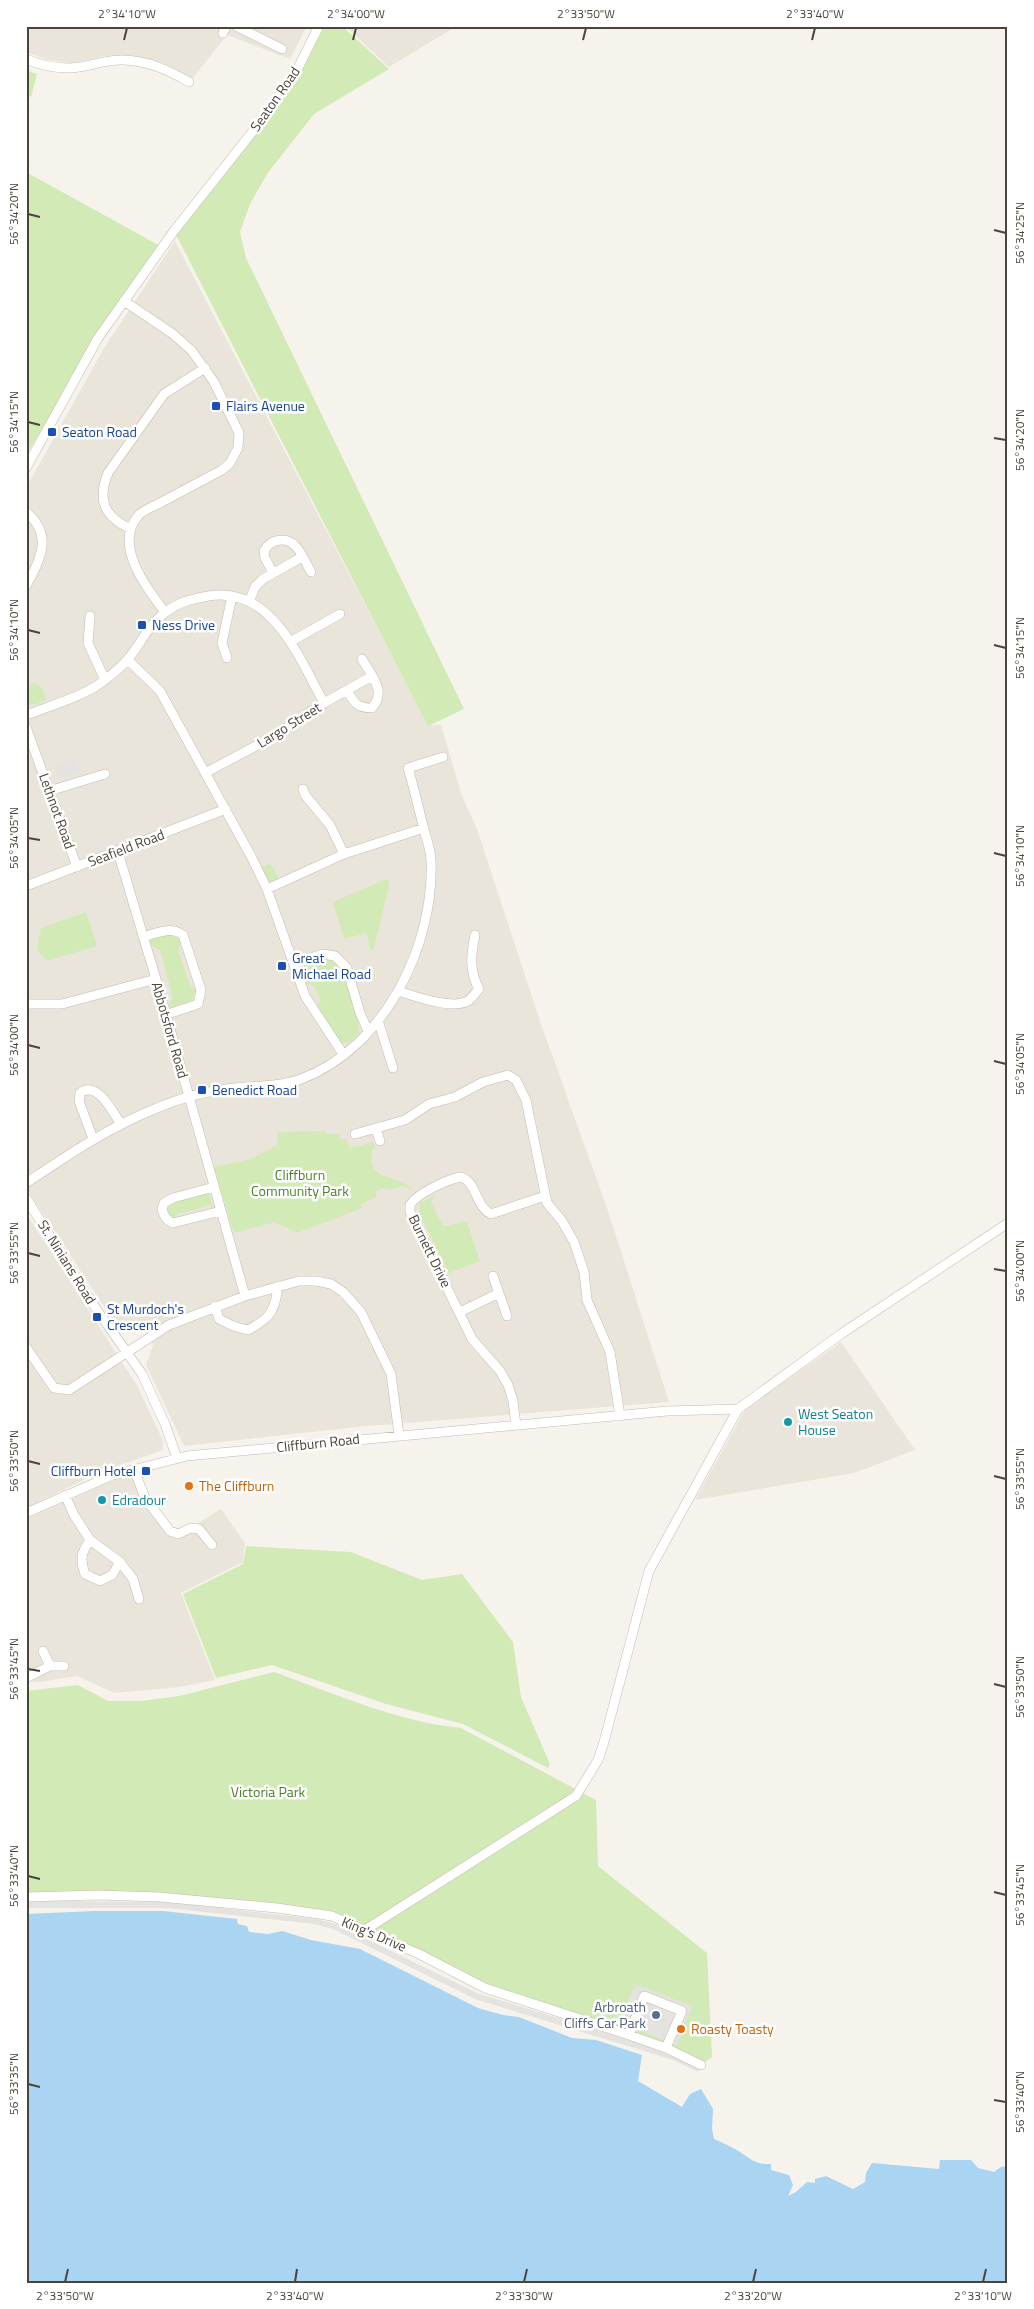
<svg xmlns="http://www.w3.org/2000/svg" width="1034" height="2309" font-family="'Titillium Web',sans-serif">
<rect width="100%" height="100%" fill="#f6f3ec"/>
<!-- residential -->
<path fill="#eae5da" d="M26,26H307L290,59L227,35L192,79L163,63L128,55L104,56L73,63L48,60L26,52Z
M345,26H457L389,67Z
M175,241L428,725H441L462,796L477,829L540,1021L609,1214L669,1402L356,1427L184,1446L146,1365L153,1345L145,1331L115,1323L26,1188V488L104,348Z
M26,1213L138,1387L163,1441V1450L98,1473L26,1508Z
M841,1342L915,1450L854,1473L695,1500L745,1410Z
M131,1473L173,1534L182,1533L221,1509L245,1543L243,1562L181,1593L215,1680L180,1687L114,1693L77,1676L39,1682L26,1681V1519Z"/>
<!-- green -->
<path fill="#d2eab5" d="M325,26H342L389,69L314,114L267,174L250,204L240,232L246,258L464,709L428,726L174,231L303,67Z
M26,70L37,74L31,97L26,94Z
M26,172L162,247L98,338L26,455Z
M35,683L42,688L46,700L34,705L26,701V687Z
M270,863L279,879L273,882L268,881L260,868Z
M387,879L389,884L374,949L371,950L366,933L344,939L333,902Z
M86,912L97,946L47,961L37,950L41,928Z
M171,932L183,939L178,950L191,987L197,990L192,1002L171,1009L169,1003L173,998L160,950L150,945L149,941L152,938Z
M325,956L340,964L358,1020L359,1034L350,1042L341,1043L316,1006L321,1001L314,986L307,984C303,977 299,970 305,963Z
M325,1131L326,1134H339L340,1139H346L350,1148L373,1142L375,1148L372,1150C366,1184 398,1172 413,1190L402,1186L391,1190L383,1188L375,1192L377,1197L361,1204L362,1208L297,1233L275,1222L234,1233L214,1167L251,1159L277,1145L278,1132Z
M207,1193L209,1194L214,1212H212L210,1205L175,1215L177,1222C171,1219 167,1215 167,1208L173,1203Z
M435,1195L431,1202L443,1226C451,1227 459,1220 467,1222L480,1261L449,1273L419,1213L420,1203Z
M246,1546L351,1552L422,1580L462,1574L513,1642L521,1697L550,1764L548,1768L463,1724L386,1704L272,1665L216,1678L183,1594L243,1564Z
M274,1672C333,1693 398,1722 461,1728L596,1800L598,1866L707,1953L712,2057L701,2065L485,1988L332,1916L98,1895L26,1898V1691L78,1685L108,1701H142L179,1696Z"/>
<!-- parking -->
<path fill="#e5e3e0" d="M76,759L80,771L59,778L55,766Z
M60,1901L169,1902L316,1919L336,1924L477,1993L675,2054L701,2067L698,2072L673,2060L475,1999L333,1929L314,1924L168,1908H26V1902Z
M635,1984L692,2006L677,2045L620,2023Z"/>
<!-- water -->
<path fill="#a9d4f2" d="M94,1911H163L237,1919L238,1924L247,1926L249,1932L268,1934L282,1931L311,1940L360,1949L478,2008L503,2015L519,2017L572,2038L596,2040L642,2055L638,2081L682,2107L690,2094L701,2089L713,2109L712,2129L714,2139C721,2142 728,2145 735,2149C749,2157 754,2165 771,2164V2170L789,2175L793,2185L788,2196L796,2192L807,2182L815,2183V2179L826,2176L853,2189L865,2182L866,2173L872,2163L939,2169L940,2160H971L978,2168L994,2172L1001,2167L1008,2166V2283H26V1914Z"/>
<g fill="none" stroke-linecap="round" stroke-linejoin="round">
<!-- minor casing -->
<g stroke="#c2bbae" stroke-width="10">
<path id="minor" d="M236,26L282,49
M223,33L226,26
M26,59C43,66 61,70 79,67C94,65 108,59 124,60C149,61 168,70 189,82
M124,301L173,334L192,351L214,382L239,433L238,448L230,463L222,470C201,481 179,493 158,504C152,507 142,511 138,516C113,545 147,589 165,612
M26,468L98,338L174,231L268,112L297,70L319,26
M26,512C54,535 40,560 26,586
M131,529C104,517 97,500 108,473L164,394L205,368
M273,573L265,558L264,551C267,546 270,542 276,541C296,535 303,558 311,572
M249,602L255,587L263,579L302,557
M90,616L88,643L105,680
M290,642L340,614
M227,658L222,643L232,596
M128,660L160,691L252,858L267,889L305,996L343,1054
M347,690C354,703 357,708 372,708C387,691 371,675 362,659
M26,715C52,705 84,697 106,679C113,673 122,667 128,659C141,644 149,623 166,612C178,602 193,599 208,596C272,585 299,658 324,703
M26,727L77,867
M205,773L267,740L324,703L372,676
M303,789L305,795L330,825L344,854
M49,791L105,774
M118,852L156,979L245,1296
M26,886L226,809
M267,889L344,854L424,828
M143,937C157,933 170,926 183,935L201,990L198,1004L165,1015
M294,964L322,954L335,956L347,968L360,1013L368,1031
M398,991C415,996 451,1010 468,1001C472,998 476,992 479,989C469,971 471,955 475,935
M26,1004H62L156,979
M378,1020L393,1068
M376,1129L380,1141
M355,1134L405,1120L429,1104L455,1097L483,1082L508,1075L516,1080L526,1100L547,1203L562,1221L574,1242L584,1272L587,1300L610,1352L620,1416
M93,1139L79,1101L80,1093C97,1080 112,1111 121,1124
M26,1183C68,1155 109,1127 157,1108C178,1099 203,1092 226,1089C250,1085 277,1088 301,1079C385,1048 435,944 431,859C430,849 427,839 424,830C419,809 414,788 408,768L443,757
M214,1187L173,1198L164,1203L162,1209C164,1216 166,1220 173,1223L221,1211
M26,1198L92,1303L142,1374L165,1424L177,1458
M493,1276L507,1316
M215,1306L219,1319L233,1326L248,1330C270,1318 275,1312 278,1286
M460,1312L499,1293
M26,1347L54,1388L69,1390L169,1325L245,1296L299,1281H316L331,1284L343,1292L361,1312L391,1374L399,1435
M516,1425L513,1401L508,1385L500,1371L472,1339L410,1212V1205C416,1194 448,1179 461,1177C477,1182 475,1206 491,1214L545,1196
M134,1469L145,1498L170,1531L178,1534L191,1528L199,1529L212,1545
M65,1495L74,1515L90,1540L120,1562L133,1579L139,1599
M26,1513L113,1475L187,1456L667,1411L738,1409
M90,1540C81,1553 80,1559 85,1574L100,1581L112,1575L120,1562
M43,1651L50,1666
M26,1678L50,1666H64
M26,1897L98,1895L159,1897L277,1908L332,1916L419,1954L485,1988L629,2035L666,2048L701,2065
M365,1930L576,1796L598,1760L604,1742L649,1571L738,1409L841,1334L1008,1223
M629,2035L644,1996L682,2011L666,2048"/>
</g>
<!-- minor -->
<use href="#minor" stroke="#fff" stroke-width="9"/>
</g>
<!-- ticks -->
<path fill="none" stroke="#4b4439" stroke-width="2" d="M124,40L127,28M353,40L356,28M583,40L586,28M812,40L815,28M28,214L40,217M994,230L1006,233M28,422L40,425M994,438L1006,440M28,630L40,633M994,645L1006,648M28,838L40,840M994,853L1006,856M28,1045L40,1048M994,1061L1006,1064M28,1253L40,1256M994,1269L1006,1271M28,1461L40,1464M994,1476L1006,1479M28,1669L40,1671M994,1684L1006,1687M28,1876L40,1879M994,1892L1006,1895M28,2084L40,2087M994,2100L1006,2102M65,2282L68,2269M295,2282L297,2269M524,2282L527,2269M753,2282L756,2269M983,2282L986,2269"/>
<!-- markers -->
<g fill="#1a4fb4" stroke="#fff" stroke-width="2">
<rect x="211" y="401" width="10" height="10" rx="2.5"/>
<rect x="47" y="427" width="10" height="10" rx="2.5"/>
<rect x="137" y="620" width="10" height="10" rx="2.5"/>
<rect x="277" y="961" width="10" height="10" rx="2.5"/>
<rect x="197" y="1085" width="10" height="10" rx="2.5"/>
<rect x="92" y="1312" width="10" height="10" rx="2.5"/>
<rect x="141" y="1466" width="10" height="10" rx="2.5"/>
</g>
<g fill="#0f9aa8" stroke="#fff" stroke-width="2">
<circle cx="788" cy="1422" r="5"/>
<circle cx="102" cy="1500" r="5"/>
</g>
<g fill="#e8710a" stroke="#fff" stroke-width="2">
<circle cx="189" cy="1486" r="5"/>
<circle cx="681" cy="2029" r="5"/>
</g>
<circle fill="#5c6f8a" stroke="#fff" stroke-width="2" cx="656" cy="2015" r="5"/>
<g text-anchor="middle" stroke-width="5" stroke-linejoin="round" paint-order="stroke">
<!-- street labels -->
<g font-size="14" fill="#4b4439" stroke="#fff">
<text transform="translate(275 99) rotate(-55)" y="5">Seaton Road</text>
<text transform="translate(289 725) rotate(-32)" y="5">Largo Street</text>
<text transform="translate(57 811) rotate(70)" y="5">Lethnot Road</text>
<text transform="translate(126 848) rotate(-21)" y="5">Seafield Road</text>
<text transform="translate(170 1030) rotate(74)" y="5">Abbotsford Road</text>
<text transform="translate(430 1251) rotate(64)" y="5">Burnett Drive</text>
<text transform="translate(67 1262) rotate(58)" y="5">St. Ninians Road</text>
<text transform="translate(318 1443) rotate(-6)" y="5">Cliffburn Road</text>
<text transform="translate(374 1934) rotate(23)" y="5">King's Drive</text>
</g>
<!-- transit labels -->
<g font-size="14" fill="#164399" stroke="#fff" text-anchor="start">
<text x="226" y="411">Flairs Avenue</text>
<text x="62" y="437">Seaton Road</text>
<text x="152" y="630">Ness Drive</text>
<text x="292" y="963">Great<tspan x="292" dy="16">Michael Road</tspan></text>
<text x="212" y="1095">Benedict Road</text>
<text x="107" y="1314">St Murdoch's<tspan x="107" dy="16">Crescent</tspan></text>
<text x="136" y="1476" text-anchor="end">Cliffburn Hotel</text>
</g>
<!-- park labels -->
<g font-size="14" fill="#4a7f2a" stroke="#fff">
<text x="300" y="1180">Cliffburn<tspan x="300" dy="16">Community Park</tspan></text>
<text x="268" y="1797">Victoria Park</text>
</g>
<!-- culture labels -->
<g font-size="14" fill="#0d838f" stroke="#fff" text-anchor="start">
<text x="798" y="1419">West Seaton<tspan x="798" dy="16">House</tspan></text>
<text x="112" y="1505">Edradour</text>
</g>
<!-- food labels -->
<g font-size="14" fill="#c56008" stroke="#fff" text-anchor="start">
<text x="199" y="1491">The Cliffburn</text>
<text x="691" y="2034">Roasty Toasty</text>
</g>
<!-- service labels -->
<g font-size="14" fill="#4e5e75" stroke="#fff" text-anchor="end">
<text x="646" y="2012">Arbroath<tspan x="646" dy="16">Cliffs Car Park</tspan></text>
</g>
</g>
<!-- border -->
<rect width="1034" height="2309" fill="none" stroke="#ffffff" stroke-width="55"/>
<rect x="28" y="28" width="978" height="2254" fill="none" stroke="#4b4439" stroke-width="2"/>
<g font-size="12" text-anchor="middle" fill="#4b4439">
<text x="127" y="18">2°34'10"W</text>
<text x="356" y="18">2°34'00"W</text>
<text x="586" y="18">2°33'50"W</text>
<text x="815" y="18">2°33'40"W</text>
<text transform="translate(14 214) rotate(-90)" y="4">56°34'20"N</text>
<text transform="translate(1020 233) rotate(-90)" y="4">56°34'25"N</text>
<text transform="translate(14 422) rotate(-90)" y="4">56°34'15"N</text>
<text transform="translate(1020 440) rotate(-90)" y="4">56°34'20"N</text>
<text transform="translate(14 630) rotate(-90)" y="4">56°34'10"N</text>
<text transform="translate(1020 648) rotate(-90)" y="4">56°34'15"N</text>
<text transform="translate(14 838) rotate(-90)" y="4">56°34'05"N</text>
<text transform="translate(1020 856) rotate(-90)" y="4">56°34'10"N</text>
<text transform="translate(14 1045) rotate(-90)" y="4">56°34'00"N</text>
<text transform="translate(1020 1064) rotate(-90)" y="4">56°34'05"N</text>
<text transform="translate(14 1253) rotate(-90)" y="4">56°33'55"N</text>
<text transform="translate(1020 1271) rotate(-90)" y="4">56°34'00"N</text>
<text transform="translate(14 1461) rotate(-90)" y="4">56°33'50"N</text>
<text transform="translate(1020 1479) rotate(-90)" y="4">56°33'55"N</text>
<text transform="translate(14 1669) rotate(-90)" y="4">56°33'45"N</text>
<text transform="translate(1020 1687) rotate(-90)" y="4">56°33'50"N</text>
<text transform="translate(14 1876) rotate(-90)" y="4">56°33'40"N</text>
<text transform="translate(1020 1895) rotate(-90)" y="4">56°33'45"N</text>
<text transform="translate(14 2084) rotate(-90)" y="4">56°33'35"N</text>
<text transform="translate(1020 2102) rotate(-90)" y="4">56°33'40"N</text>
<text x="65" y="2300">2°33'50"W</text>
<text x="295" y="2300">2°33'40"W</text>
<text x="524" y="2300">2°33'30"W</text>
<text x="753" y="2300">2°33'20"W</text>
<text x="983" y="2300">2°33'10"W</text>
</g>
</svg>
